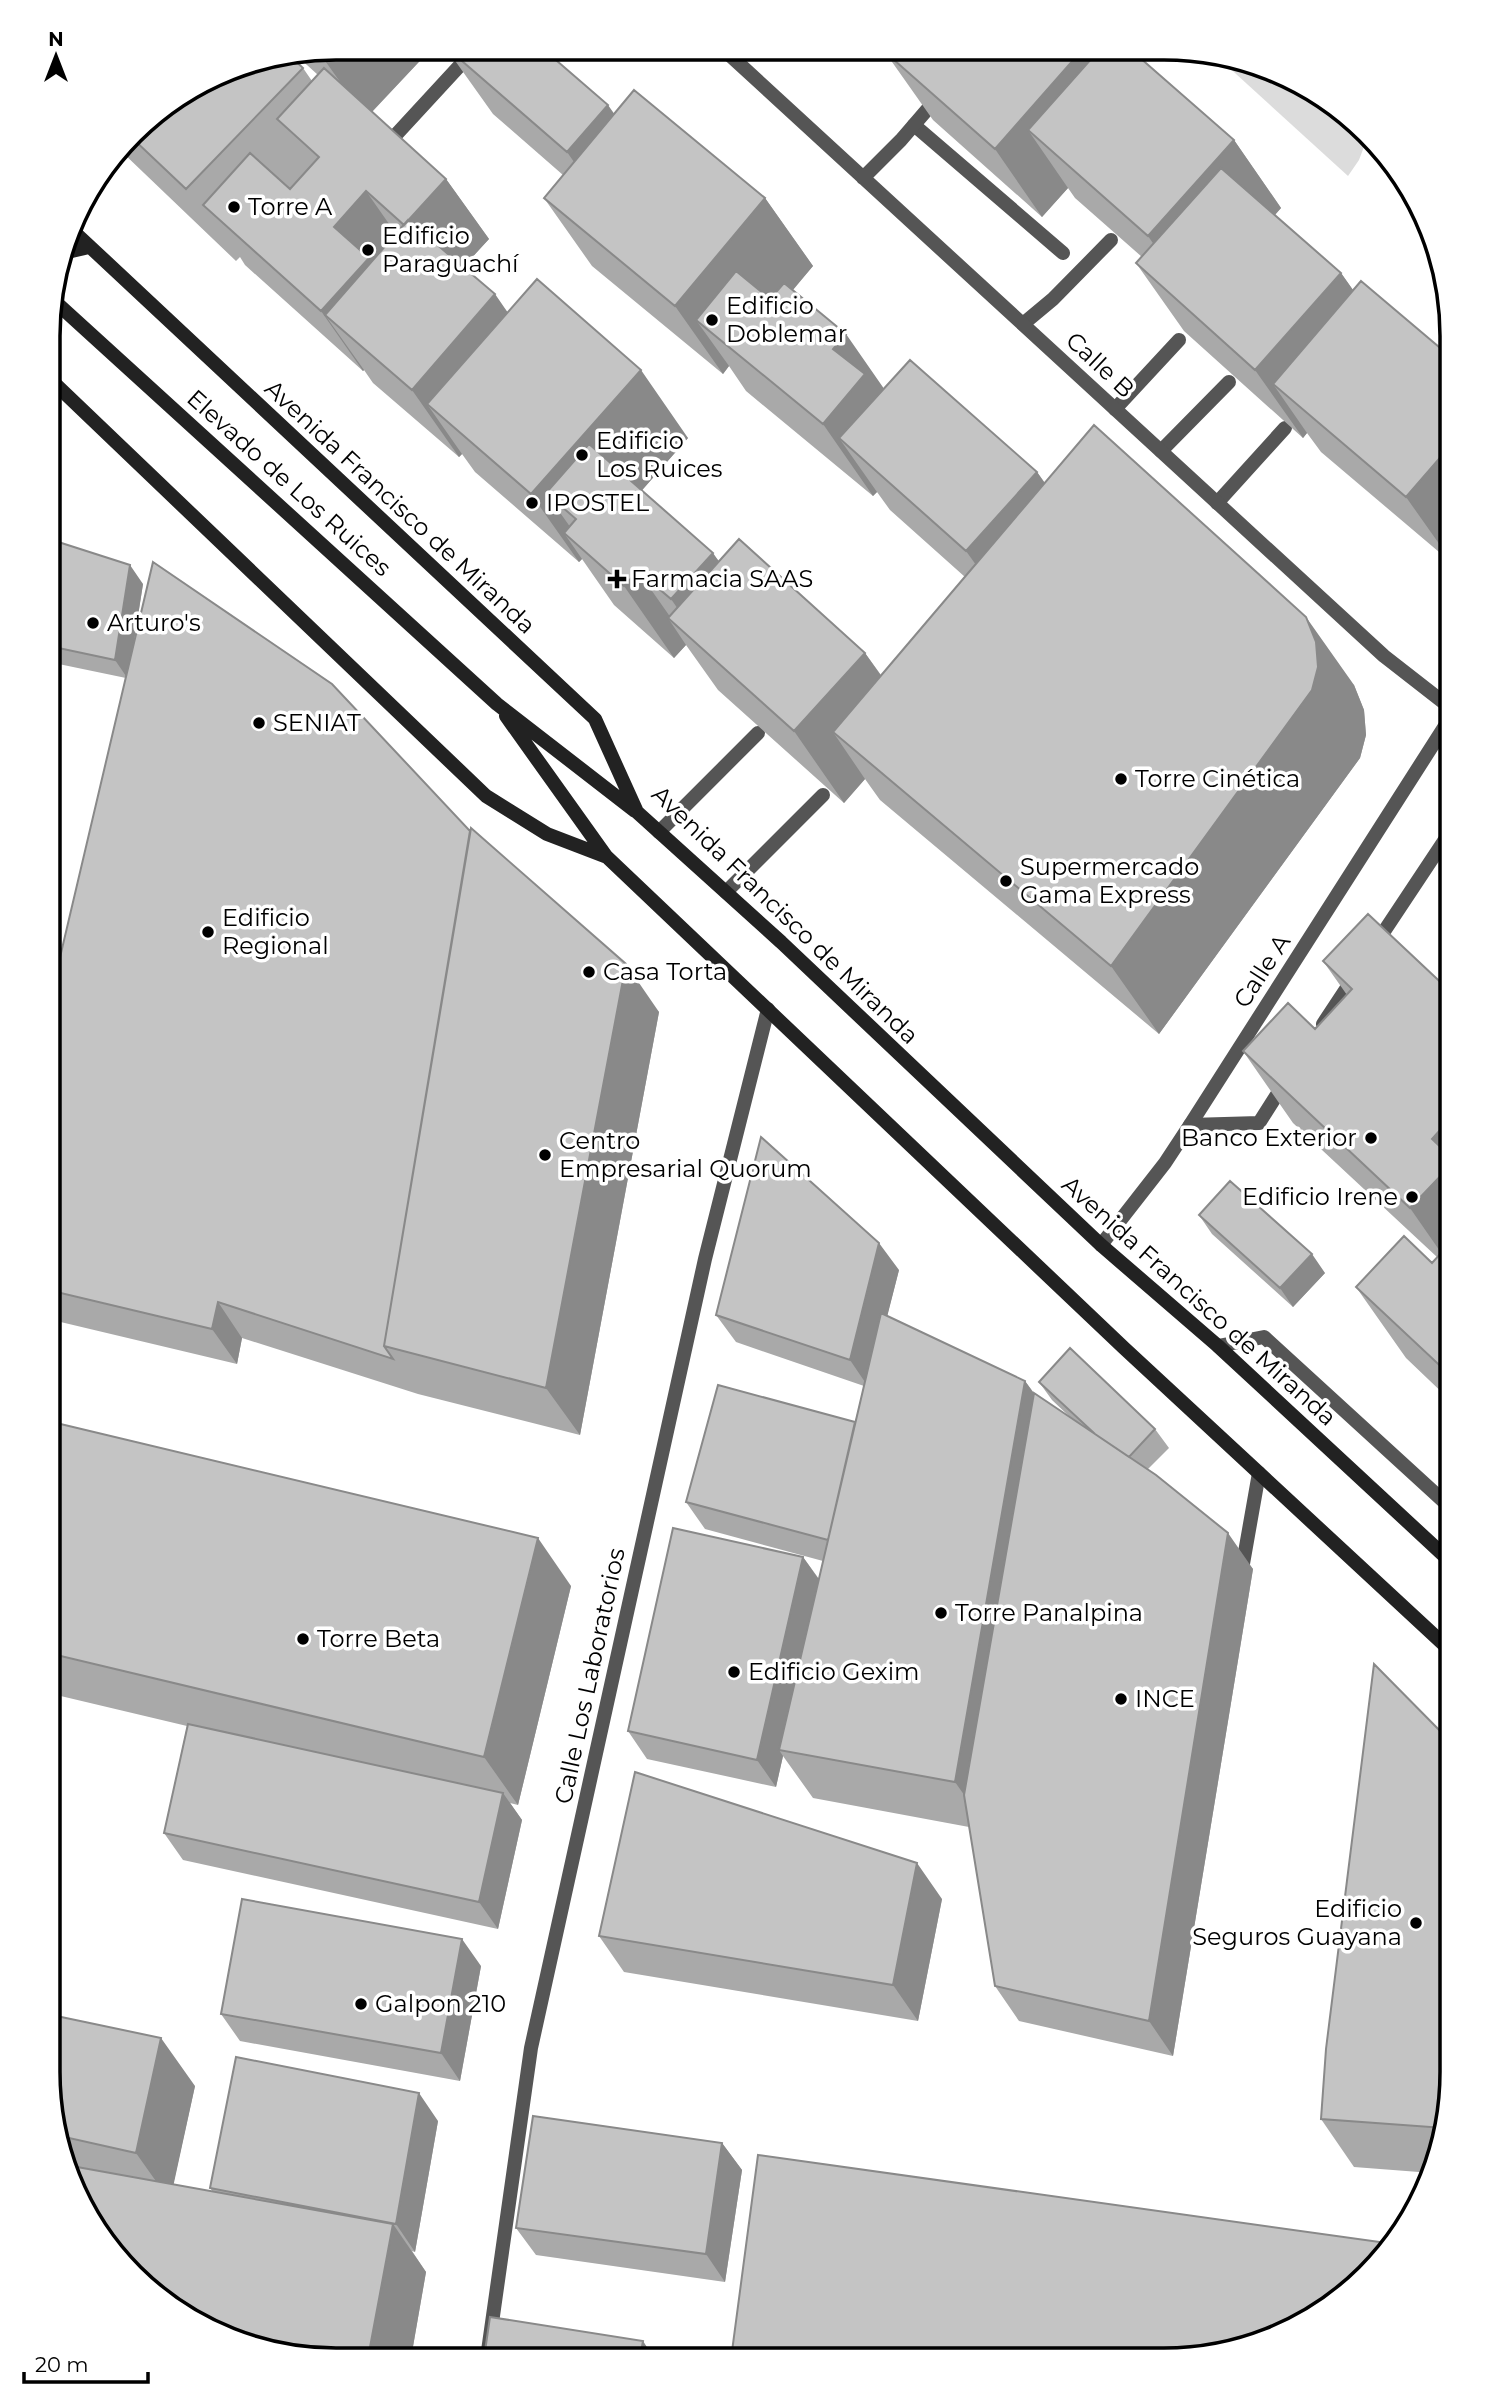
<svg xmlns="http://www.w3.org/2000/svg" width="1499" height="2407" font-family="Montserrat,sans-serif">
<rect width="100%" height="100%" fill="#fff"/>
<!-- green -->
<path fill="#dcdcdc" d="M1213,53L1274,69L1339,107L1368,136L1359,160L1348,176Z"/>
<g fill="none" stroke-linecap="round" stroke-linejoin="round">
<!-- lane -->
<path stroke="#555" stroke-width="14" d="M914,125L1063,253
M393,138L476,48
M1023,324L1053,299L1111,240
M1115,409L1179,340
M1161,451L1229,382
M1217,503L1285,428
M659,832L758,733
M726,892L823,795
M1375,945L1452,829
M1323,1024L1354,977
M1190,1125L1259,1123L1285,1082
M1241,1575L1259,1473"/>
<!-- street -->
<path stroke="#555" stroke-width="14" d="M722,48L1384,656L1452,709
M863,178L901,140L938,97
M1101,1245L1165,1163L1190,1125L1452,715
M1218,1346L1264,1337L1451,1508
M487,2358L531,2048L705,1259L768,1009"/>
<!-- secondary -->
<path stroke="#222" stroke-width="14" d="M71,229L595,719L637,812L781,942L1101,1245L1218,1346L1451,1562
M63,253L89,247
M50,297L497,704L635,811
M50,379L486,796L547,834L607,857L1124,1348L1451,1651
M506,716L606,856"/>
</g>
<!-- wall -->
<path fill="#a9a9a9" d="M335,47L432,48L372,112L446,179L489,239L463,267L508,313L688,438L642,490L719,561L865,653L881,675L965,577L890,510L877,492L873,496L746,391L729,366L723,374L592,266L544,198L563,175L493,114L446,48L614,114L765,198L813,266L792,290L884,389L1037,472L1045,483L1354,685L1364,710L1366,735L1360,758L1159,1034L880,800L865,779L844,803L718,690L686,645L674,658L614,605L582,559L579,562L475,472L462,454L459,457L373,383L364,370L363,371L245,265L240,257L236,261L121,151L145,119L303,68L312,81L318,75L296,55Z
M885,52L1234,140L1281,208L1275,215L1341,273L1353,290L1452,358V563L1321,452L1307,433L1303,438L1184,331L1136,263L1142,257L1075,198L1068,188L1042,217L933,120Z
M49,539L143,584L133,648L470,831L659,1012L580,1435L418,1394L242,1338L237,1364L48,1319L49,1004L126,678L49,662Z
M1323,961L1452,993L1451,1401L1406,1358L1356,1287L1432,1263L1437,1257L1293,1123L1243,1051L1315,1029L1347,995Z
M1199,1215L1325,1273L1293,1307L1212,1234Z
M899,1270L887,1316L1025,1381L1034,1393L1071,1418L1052,1400L1039,1382L1155,1429L1169,1448L1148,1469L1253,1569L1173,2056L1019,2021L995,1986L969,1827L813,1798L783,1756L776,1787L647,1759L628,1731L803,1557L819,1579L823,1561L705,1529L686,1502L855,1422L864,1386L736,1342L716,1315Z
M48,1421L571,1586L518,1805L510,1803L522,1820L498,1929L183,1860L164,1833L187,1726L48,1693Z
M942,1899L918,2021L624,1972L599,1936Z
M481,1966L460,2081L240,2041L221,2014Z
M47,2071L195,2086L173,2185L213,2192L210,2188L438,2121L415,2252L412,2251L426,2272L411,2358L298,2357L225,2338L69,2181Z
M1451,2091L1436,2165L1432,2173L1354,2167L1321,2119Z
M722,2143L742,2170L725,2282L536,2255L516,2228Z"/>
<!-- shaded-wall -->
<path fill="#898989" d="M335,47L432,48L366,118L318,51Z
M1083,49L1131,50L1028,130L1068,188L1042,217L995,149Z
M608,105L656,173L615,220L567,152Z
M1234,140L1281,208L1195,304L1148,236Z
M446,179L489,239L446,286L404,226Z
M366,191L408,251L325,315L364,370L363,371L321,311L334,227Z
M765,198L813,266L739,355L696,320L729,366L723,374L675,306Z
M1341,273L1389,341L1273,384L1307,433L1303,438L1255,370Z
M495,294L542,362L427,404L462,454L459,457L412,390Z
M846,334L896,406L839,438L877,492L873,496L823,424L833,349Z
M641,370L688,438L594,545L576,519L546,493L588,552L564,533L582,559L579,562L531,494Z
M1452,444V562L1406,497Z
M1037,472L1087,544L1017,622L966,551Z
M713,553L763,624L712,658L671,599Z
M130,565L143,584L128,679L115,660Z
M638,571L678,628L668,618L686,645L674,658L624,586Z
M1306,617L1354,685L1364,710L1366,735L1360,758L1159,1034L1111,966Z
M865,653L915,724L833,732L865,779L844,803L794,731Z
M626,964L659,1012L580,1435L546,1388Z
M1451,1118V1202L1440,1192L1451,1207V1267L1410,1208L1432,1139Z
M879,1243L899,1270L869,1388L850,1360Z
M1312,1254L1325,1273L1293,1307L1280,1288Z
M218,1302L242,1338L237,1364L212,1329Z
M1025,1381L1059,1429L989,1830L955,1782Z
M1228,1533L1253,1569L1173,2056L1149,2021Z
M538,1538L571,1586L518,1805L484,1757Z
M803,1557L822,1584L779,1750L783,1756L776,1787L757,1760Z
M503,1793L522,1820L498,1929L479,1902Z
M917,1863L942,1899L918,2021L893,1985Z
M462,1939L481,1966L460,2081L441,2053Z
M161,2038L195,2086L170,2201L136,2153Z
M419,2093L438,2121L415,2252L396,2224Z
M722,2143L742,2170L725,2282L706,2254Z
M393,2224L426,2272L411,2358H368Z
M643,2341L654,2358H640Z"/>
<!-- building -->
<path fill="#c4c4c4" stroke="#898989" stroke-width="2" d="M447,48H542L608,105L567,152Z
M888,49H1083L995,149L885,52Z
M1100,49L1131,50L1234,140L1148,236L1028,130Z
M290,56L303,68L186,189L131,137L145,119L226,69Z
M324,68L446,179L404,225L366,191L334,227L369,258L321,311L203,205L250,153L290,189L319,157L277,119Z
M634,90L765,198L675,306L544,198Z
M1221,168L1341,273L1255,370L1136,263Z
M408,220L495,294L412,390L325,315Z
M736,271L770,299L784,283L846,334L833,349L865,374L823,424L696,320Z
M537,279L641,370L531,494L427,404Z
M1361,281L1452,358V444L1406,497L1273,384Z
M910,360L1037,472L966,551L839,438Z
M1094,425L1306,617L1316,642L1318,667L1312,690L1111,966L833,732Z
M589,444L713,553L671,599L638,571L624,586L564,533L576,519L546,493Z
M49,539L130,565L115,660L49,646Z
M739,539L865,653L794,731L668,618Z
M153,562L332,684L470,831L384,1346L393,1359L218,1302L212,1329L48,1290L49,1004Z
M471,828L626,964L546,1388L384,1346Z
M1368,914L1452,993L1451,1118L1432,1139L1451,1157V1165L1410,1208L1243,1051L1288,1003L1315,1029L1352,989L1323,961Z
M761,1137L879,1243L850,1360L716,1315Z
M1451,1180V1202L1440,1192Z
M1230,1181L1312,1254L1280,1288L1199,1215Z
M1404,1236L1432,1263L1451,1242V1376L1356,1287Z
M881,1313L1025,1381L955,1782L779,1750Z
M1070,1348L1155,1429L1129,1457L1095,1434L1039,1382Z
M718,1385L855,1422L828,1540L686,1502Z
M1034,1393L1156,1475L1228,1533L1149,2021L995,1986L964,1795Z
M48,1421L538,1538L484,1757L48,1653Z
M673,1528L803,1557L757,1760L628,1731Z
M1374,1664L1451,1742V2091L1444,2128L1321,2119L1326,2049Z
M188,1724L503,1793L479,1902L164,1833Z
M635,1772L917,1863L893,1985L599,1936Z
M242,1899L462,1939L441,2053L221,2014Z
M47,2014L161,2038L136,2153L60,2136L47,2071Z
M236,2057L419,2093L396,2224L210,2188Z
M533,2116L722,2143L706,2254L516,2228Z
M758,2155L1394,2244L1392,2247L1339,2300L1273,2338L1164,2360L731,2359Z
M66,2165L393,2224L368,2358L306,2357L283,2353L225,2338L160,2300L107,2247L69,2181Z
M490,2317L643,2341L640,2358H484Z"/>
<!-- markers -->
<g fill="#000" stroke="#fff" stroke-width="2.5">
<circle cx="234" cy="207" r="7"/>
<circle cx="368" cy="250" r="7"/>
<circle cx="712" cy="320" r="7"/>
<circle cx="582" cy="455" r="7"/>
<circle cx="532" cy="503" r="7"/>
<path d="M613.5 568.5h7v7h7v7h-7v7h-7v-7h-7v-7h7z"/>
<circle cx="93" cy="623" r="7"/>
<circle cx="259" cy="723" r="7"/>
<circle cx="1121" cy="779" r="7"/>
<circle cx="1006" cy="881" r="7"/>
<circle cx="208" cy="932" r="7"/>
<circle cx="589" cy="972" r="7"/>
<circle cx="1371" cy="1138" r="7"/>
<circle cx="545" cy="1155" r="7"/>
<circle cx="1412" cy="1197" r="7"/>
<circle cx="941" cy="1613" r="7"/>
<circle cx="303" cy="1639" r="7"/>
<circle cx="734" cy="1672" r="7"/>
<circle cx="1121" cy="1699" r="7"/>
<circle cx="1416" cy="1923" r="7"/>
<circle cx="361" cy="2004" r="7"/>
</g>
<g text-anchor="middle" stroke-width="7" stroke-linejoin="round" paint-order="stroke">
<!-- poi labels -->
<g font-size="24" fill="#000" stroke="#fff" text-anchor="start">
<text x="248" y="215">Torre A</text>
<text x="382" y="244">Edificio<tspan x="382" dy="28">Paraguachí</tspan></text>
<text x="726" y="314">Edificio<tspan x="726" dy="28">Doblemar</tspan></text>
<text x="596" y="449">Edificio<tspan x="596" dy="28">Los Ruices</tspan></text>
<text x="546" y="511">IPOSTEL</text>
<text x="631" y="587">Farmacia SAAS</text>
<text x="107" y="631">Arturo's</text>
<text x="273" y="731">SENIAT</text>
<text x="1135" y="787">Torre Cinética</text>
<text x="1020" y="875">Supermercado<tspan x="1020" dy="28">Gama Express</tspan></text>
<text x="222" y="926">Edificio<tspan x="222" dy="28">Regional</tspan></text>
<text x="603" y="980">Casa Torta</text>
<text x="1357" y="1146" text-anchor="end">Banco Exterior</text>
<text x="559" y="1149">Centro<tspan x="559" dy="28">Empresarial Quorum</tspan></text>
<text x="1398" y="1205" text-anchor="end">Edificio Irene</text>
<text x="955" y="1621">Torre Panalpina</text>
<text x="317" y="1647">Torre Beta</text>
<text x="748" y="1680">Edificio Gexim</text>
<text x="1135" y="1707">INCE</text>
<text x="1402" y="1917" text-anchor="end">Edificio<tspan x="1402" dy="28">Seguros Guayana</tspan></text>
<text x="375" y="2012">Galpon 210</text>
</g>
<!-- street labels -->
<g font-size="24" fill="#000" stroke="#fff">
<text transform="translate(1100 365) rotate(43)" y="8">Calle B</text>
<text transform="translate(289 483) rotate(42)" y="8">Elevado de Los Ruices</text>
<text transform="translate(400 507) rotate(43)" y="8">Avenida Francisco de Miranda</text>
<text transform="translate(785 915) rotate(44)" y="8">Avenida Francisco de Miranda</text>
<text transform="translate(1262 971) rotate(-57)" y="8">Calle A</text>
<text transform="translate(1199 1301) rotate(42)" y="8">Avenida Francisco de Miranda</text>
<text transform="translate(590 1676) rotate(-78)" y="8">Calle Los Laboratorios</text>
</g>
</g>
<!-- crop -->
<path d="M0 0H1499V2407H0ZM336 60H1164A276 276 0 0 1 1440 336V2072A276 276 0 0 1 1164 2348H336A276 276 0 0 1 60 2072V336A276 276 0 0 1 336 60Z" fill="#fff" fill-rule="evenodd"/>
<path fill="none" stroke="#000" stroke-width="3.5" d="M336 60H1164A276 276 0 0 1 1440 336V2072A276 276 0 0 1 1164 2348H336A276 276 0 0 1 60 2072V336A276 276 0 0 1 336 60Z"/>
<!-- north arrow -->
<g transform="translate(56 56)" stroke="#ffffff" stroke-width="5" paint-order="stroke">
<path d="M0-5L12 26L0 18L-12 26Z" fill="#000000"/>
<text y="-10" font-size="19" font-weight="bold" text-anchor="middle" fill="#000000">N</text>
</g>
<!-- scale -->
<path d="M24 2372v10h124v-10" fill="none" stroke="#000000" stroke-width="3.5"/>
<text x="35" y="2372" font-size="21" fill="#000000" stroke="#ffffff" stroke-width="5" paint-order="stroke">20 m</text>
</svg>
